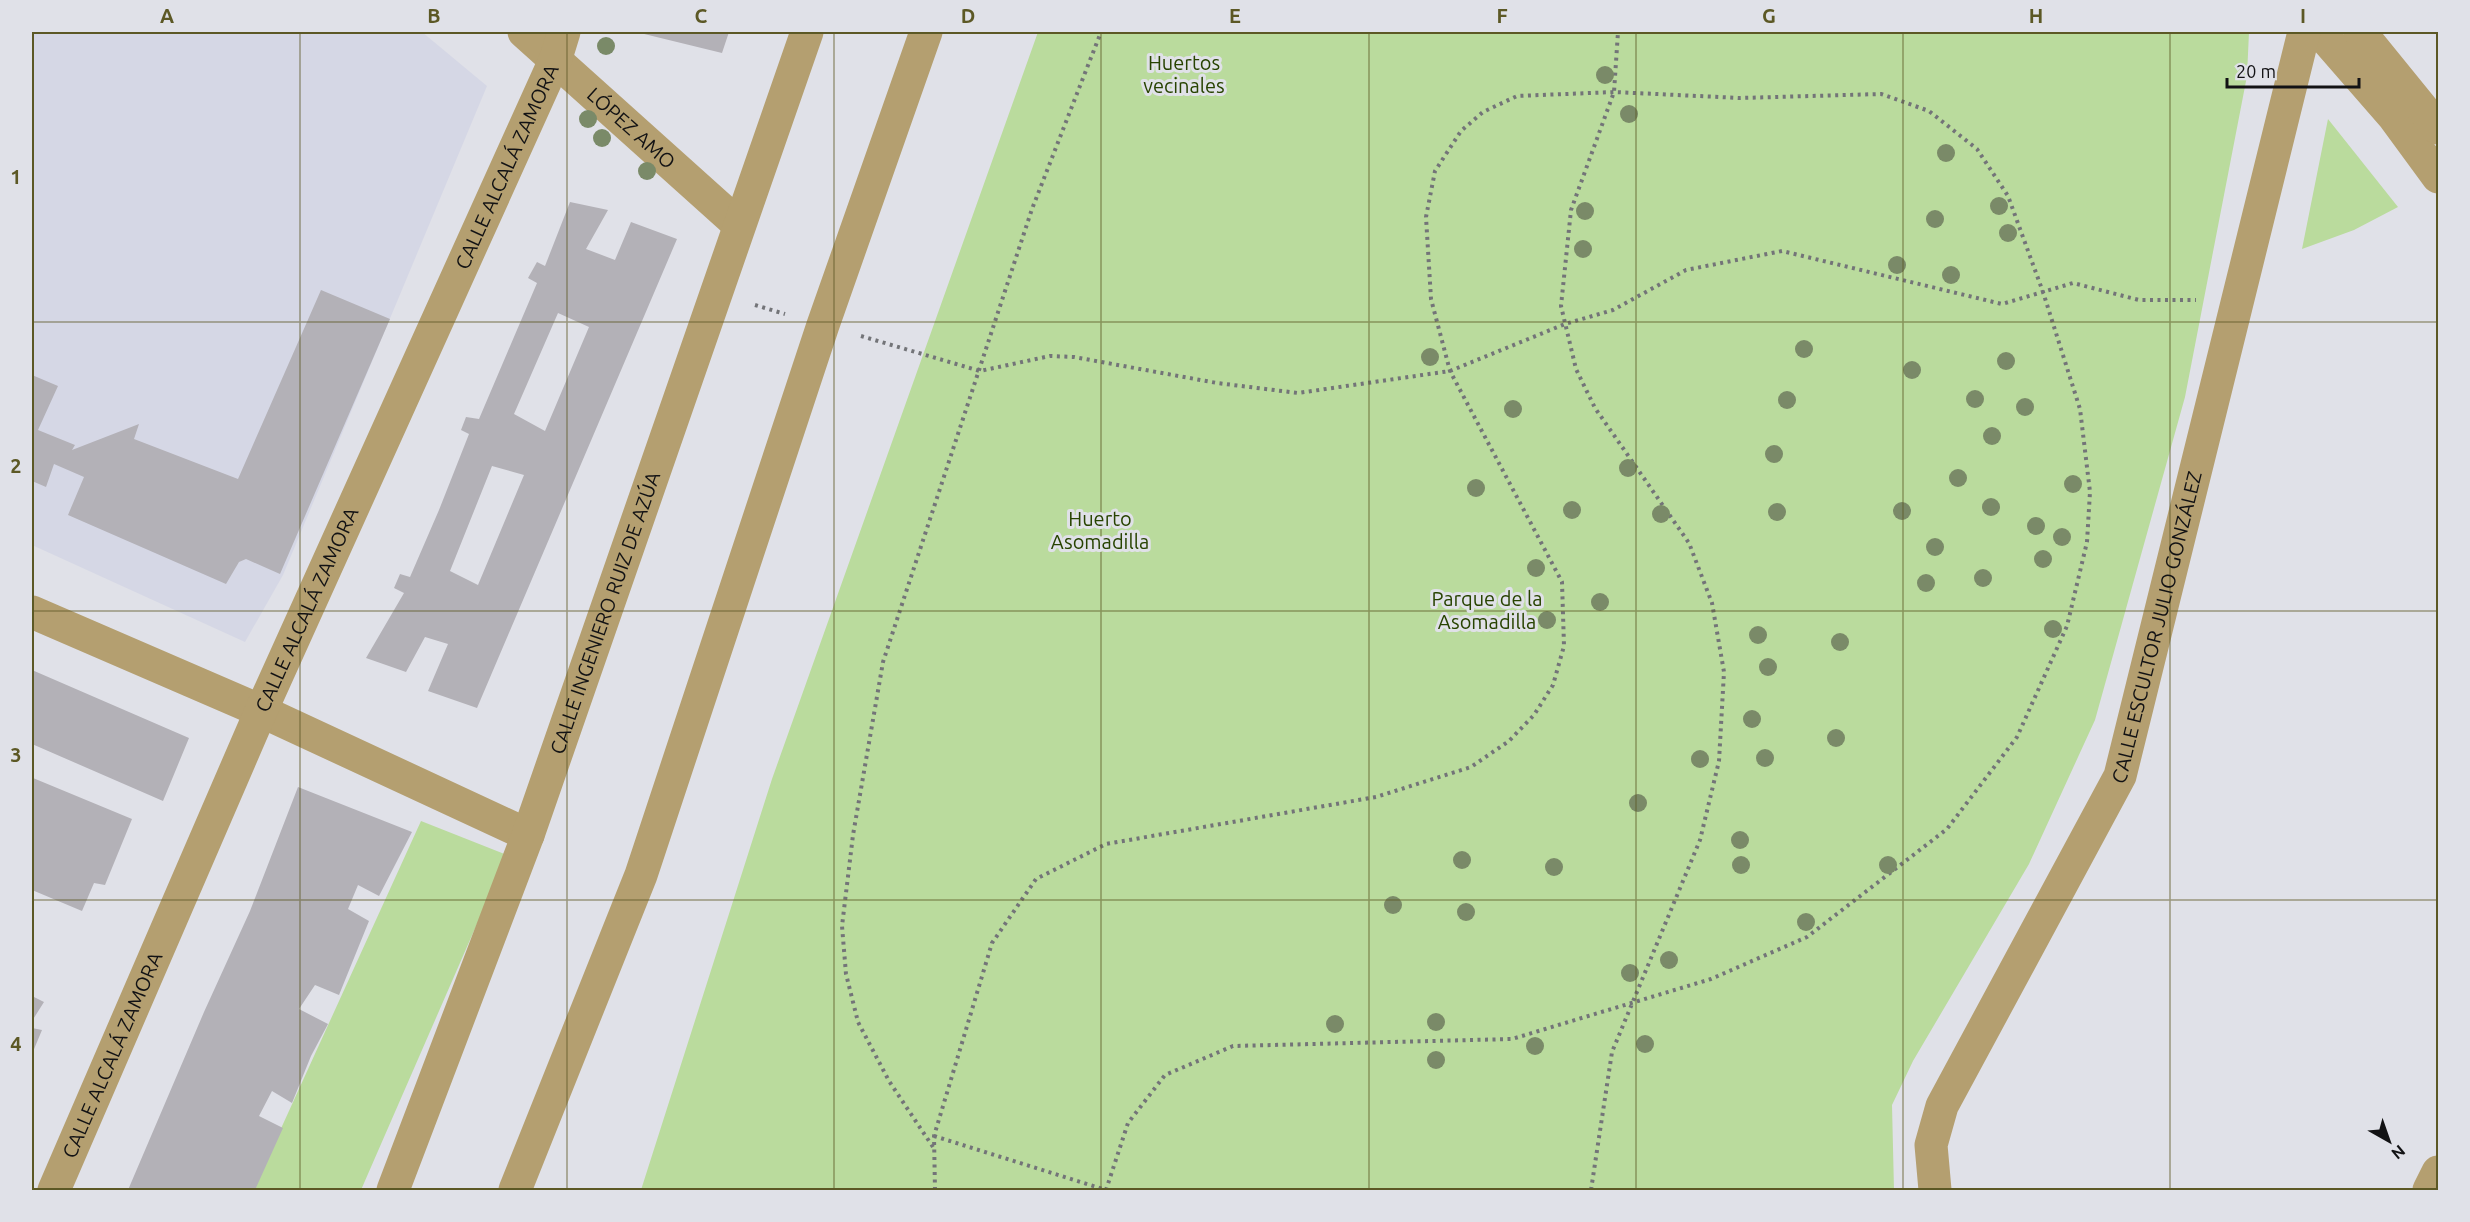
<svg xmlns="http://www.w3.org/2000/svg" width="2470" height="1222" font-family="Ubuntu,sans-serif">
<rect width="100%" height="100%" fill="#e0e1e8"/>
<!-- built -->
<path fill="#d5d7e5" d="M32,32H422L487,86L283,575L245,642L32,545Z"/>
<!-- green -->
<path fill="#badb9d" d="M1038,32H2249L2247,76L2185,397L2095,720L2029,864L1913,1061L1892,1105L1894,1190H641L772,779Z
M2328,119L2398,207L2354,230L2302,249Z
M421,821L507,855L361,1190H253Z"/>
<!-- building -->
<path fill="#b3b1b7" fill-rule="evenodd" d="M636,32H729L722,53Z
M570,202L608,210L586,249L615,260L631,222L677,239L477,708L428,691L448,644L425,637L406,672L366,658L404,593L394,588L400,574L410,577L439,510L469,434L461,430L466,417L479,419L537,283L528,278L537,262L545,266ZM558,313L589,327L545,431L514,414ZM492,466L524,475L478,585L450,571Z
M321,290L390,319L280,574L246,559L239,562L226,584L68,515L84,477L54,464L46,487L32,481V375L58,386L38,430L75,445L72,450L139,424L134,439L238,479Z
M32,670L189,738L163,801L32,744Z
M33,778L132,819L105,885L94,883L82,911L32,890Z
M298,787L412,832L379,896L358,885L348,909L369,921L339,995L315,985L299,1009L328,1024L311,1056L292,1103L272,1091L259,1116L283,1128L255,1190H128L204,1012L250,911Z
M32,996L44,1002L32,1021Z
M32,1028L42,1030L32,1054Z"/>
<g fill="none" stroke-linecap="round" stroke-linejoin="round">
<!-- path -->
<path stroke="#737478" stroke-width="4" stroke-dasharray="3 4.5" stroke-linecap="butt" d="M755,305L785,314
M861,336L980,371L1050,356L1074,357L1217,383L1298,393L1450,371L1565,324L1613,310L1686,270L1782,251L2002,304L2073,283L2139,300H2196
M934,1136L1106,1190
M933,1147L889,1081L858,1022L846,974L842,926L853,835L883,662L1032,209L1101,32
M935,1190L934,1136L992,943L1036,879L1106,844L1376,797L1471,767L1509,741L1534,715L1553,685L1564,646L1562,582L1450,371L1431,299L1426,217L1435,171L1461,131L1483,112L1517,96L1614,92L1740,98L1881,94L1929,111L1977,149L2008,196L2043,292L2080,409L2090,492L2087,542L2067,626L2017,737L1947,829L1807,937L1711,979L1512,1039L1233,1046L1165,1075L1128,1123L1106,1190
M1591,1190L1612,1052L1700,840L1719,761L1724,672L1712,603L1689,543L1595,408L1576,369L1561,306L1571,210L1614,92L1618,32"/>
<!-- minor -->
<g stroke="#b49f70" stroke-width="33">
<path id="s1" d="M524,32L739,225"/>
<path d="M2320,32L2394,117L2438,177"/>
<path d="M2360,32L2438,128"/>
<path d="M32,612L261,711L528,835"/>
<path id="s2" d="M54,1190L261,711L556,58L564,32"/>
<path id="s3" d="M393,1190L528,835L807,32"/>
<path d="M515,1190L641,875L823,325L926,32"/>
<path id="s4" d="M1935,1190L1931,1145L1942,1106L2120,776L2304,32"/>
<path d="M2429,1190L2438,1172"/>
</g>
</g>
<!-- trees -->
<g fill="#7a8a68">
<circle cx="606" cy="46" r="9"/>
<circle cx="1605" cy="75" r="9"/>
<circle cx="1629" cy="114" r="9"/>
<circle cx="588" cy="119" r="9"/>
<circle cx="602" cy="138" r="9"/>
<circle cx="1946" cy="153" r="9"/>
<circle cx="647" cy="171" r="9"/>
<circle cx="1999" cy="206" r="9"/>
<circle cx="1585" cy="211" r="9"/>
<circle cx="1935" cy="219" r="9"/>
<circle cx="2008" cy="233" r="9"/>
<circle cx="1583" cy="249" r="9"/>
<circle cx="1897" cy="265" r="9"/>
<circle cx="1951" cy="275" r="9"/>
<circle cx="1804" cy="349" r="9"/>
<circle cx="1430" cy="357" r="9"/>
<circle cx="2006" cy="361" r="9"/>
<circle cx="1912" cy="370" r="9"/>
<circle cx="1975" cy="399" r="9"/>
<circle cx="1787" cy="400" r="9"/>
<circle cx="2025" cy="407" r="9"/>
<circle cx="1513" cy="409" r="9"/>
<circle cx="1992" cy="436" r="9"/>
<circle cx="1774" cy="454" r="9"/>
<circle cx="1628" cy="468" r="9"/>
<circle cx="1958" cy="478" r="9"/>
<circle cx="2073" cy="484" r="9"/>
<circle cx="1476" cy="488" r="9"/>
<circle cx="1991" cy="507" r="9"/>
<circle cx="1572" cy="510" r="9"/>
<circle cx="1902" cy="511" r="9"/>
<circle cx="1777" cy="512" r="9"/>
<circle cx="1661" cy="514" r="9"/>
<circle cx="2036" cy="526" r="9"/>
<circle cx="2062" cy="537" r="9"/>
<circle cx="1935" cy="547" r="9"/>
<circle cx="2043" cy="559" r="9"/>
<circle cx="1536" cy="568" r="9"/>
<circle cx="1983" cy="578" r="9"/>
<circle cx="1926" cy="583" r="9"/>
<circle cx="1600" cy="602" r="9"/>
<circle cx="1547" cy="620" r="9"/>
<circle cx="2053" cy="629" r="9"/>
<circle cx="1758" cy="635" r="9"/>
<circle cx="1840" cy="642" r="9"/>
<circle cx="1768" cy="667" r="9"/>
<circle cx="1752" cy="719" r="9"/>
<circle cx="1836" cy="738" r="9"/>
<circle cx="1765" cy="758" r="9"/>
<circle cx="1700" cy="759" r="9"/>
<circle cx="1638" cy="803" r="9"/>
<circle cx="1740" cy="840" r="9"/>
<circle cx="1462" cy="860" r="9"/>
<circle cx="1741" cy="865" r="9"/>
<circle cx="1888" cy="865" r="9"/>
<circle cx="1554" cy="867" r="9"/>
<circle cx="1393" cy="905" r="9"/>
<circle cx="1466" cy="912" r="9"/>
<circle cx="1806" cy="922" r="9"/>
<circle cx="1669" cy="960" r="9"/>
<circle cx="1630" cy="973" r="9"/>
<circle cx="1436" cy="1022" r="9"/>
<circle cx="1335" cy="1024" r="9"/>
<circle cx="1645" cy="1044" r="9"/>
<circle cx="1535" cy="1046" r="9"/>
<circle cx="1436" cy="1060" r="9"/>
</g>
<!-- grid -->
<path fill="none" stroke="#5c5825" stroke-width="1.5" stroke-opacity="0.55" d="M300,32V1190M567,32V1190M834,32V1190M1101,32V1190M1369,32V1190M1636,32V1190M1903,32V1190M2170,32V1190M32,322H2438M32,611H2438M32,900H2438"/>
<g text-anchor="middle" stroke-width="6" stroke-linejoin="round" paint-order="stroke">
<!-- park labels -->
<g font-size="20" fill="#274300" stroke="#e0e1e8">
<text x="1184" y="70">Huertos<tspan x="1184" dy="23">vecinales</tspan></text>
<text x="1100" y="526">Huerto<tspan x="1100" dy="23">Asomadilla</tspan></text>
<text x="1487" y="606">Parque de la<tspan x="1487" dy="23">Asomadilla</tspan></text>
</g>
<!-- street labels -->
<g font-size="20" fill="#121214" stroke="#e0e1e8">
<text dy="7" stroke="none"><textPath href="#s1" startOffset="144">LÓPEZ AMO</textPath></text>
<text dy="7" stroke="none"><textPath href="#s2" startOffset="1119">CALLE ALCALÁ ZAMORA</textPath></text>
<text dy="7" stroke="none"><textPath href="#s2" startOffset="633">CALLE ALCALÁ ZAMORA</textPath></text>
<text dy="7" stroke="none"><textPath href="#s3" startOffset="615">CALLE INGENIERO RUIZ DE AZÚA</textPath></text>
<text dy="7" stroke="none"><textPath href="#s4" startOffset="614">CALLE ESCULTOR JULIO GONZÁLEZ</textPath></text>
<text dy="7" stroke="none"><textPath href="#s2" startOffset="147">CALLE ALCALÁ ZAMORA</textPath></text>
</g>
</g>
<!-- border -->
<rect width="2470" height="1222" fill="none" stroke="#e0e1e8" stroke-width="66"/>
<!-- north arrow -->
<g transform="translate(2389 1141) rotate(140)" stroke="#e0e1e8" stroke-width="4.5" paint-order="stroke">
<path d="M0-4.5L10 22L0 15L-10 22Z" fill="#121214"/>
<text y="-9" font-size="16" font-weight="bold" text-anchor="middle" fill="#121214">N</text>
</g>
<!-- scale -->
<path d="M2227 78v9h132v-9" fill="none" stroke="#121214" stroke-width="3"/>
<text x="2236" y="78" font-size="18" fill="#121214" stroke="#e0e1e8" stroke-width="4.5" paint-order="stroke">20 m</text>
<rect x="33" y="33" width="2404" height="1156" fill="none" stroke="#5c5825" stroke-width="2"/>
<g font-size="20" text-anchor="middle" font-weight="bold" fill="#5c5825">
<text x="167" y="23">A</text>
<text x="434" y="23">B</text>
<text x="701" y="23">C</text>
<text x="968" y="23">D</text>
<text x="1235" y="23">E</text>
<text x="1502" y="23">F</text>
<text x="1769" y="23">G</text>
<text x="2036" y="23">H</text>
<text x="2303" y="23">I</text>
<text x="16" y="184">1</text>
<text x="16" y="473">2</text>
<text x="16" y="762">3</text>
<text x="16" y="1051">4</text>
</g>
</svg>
